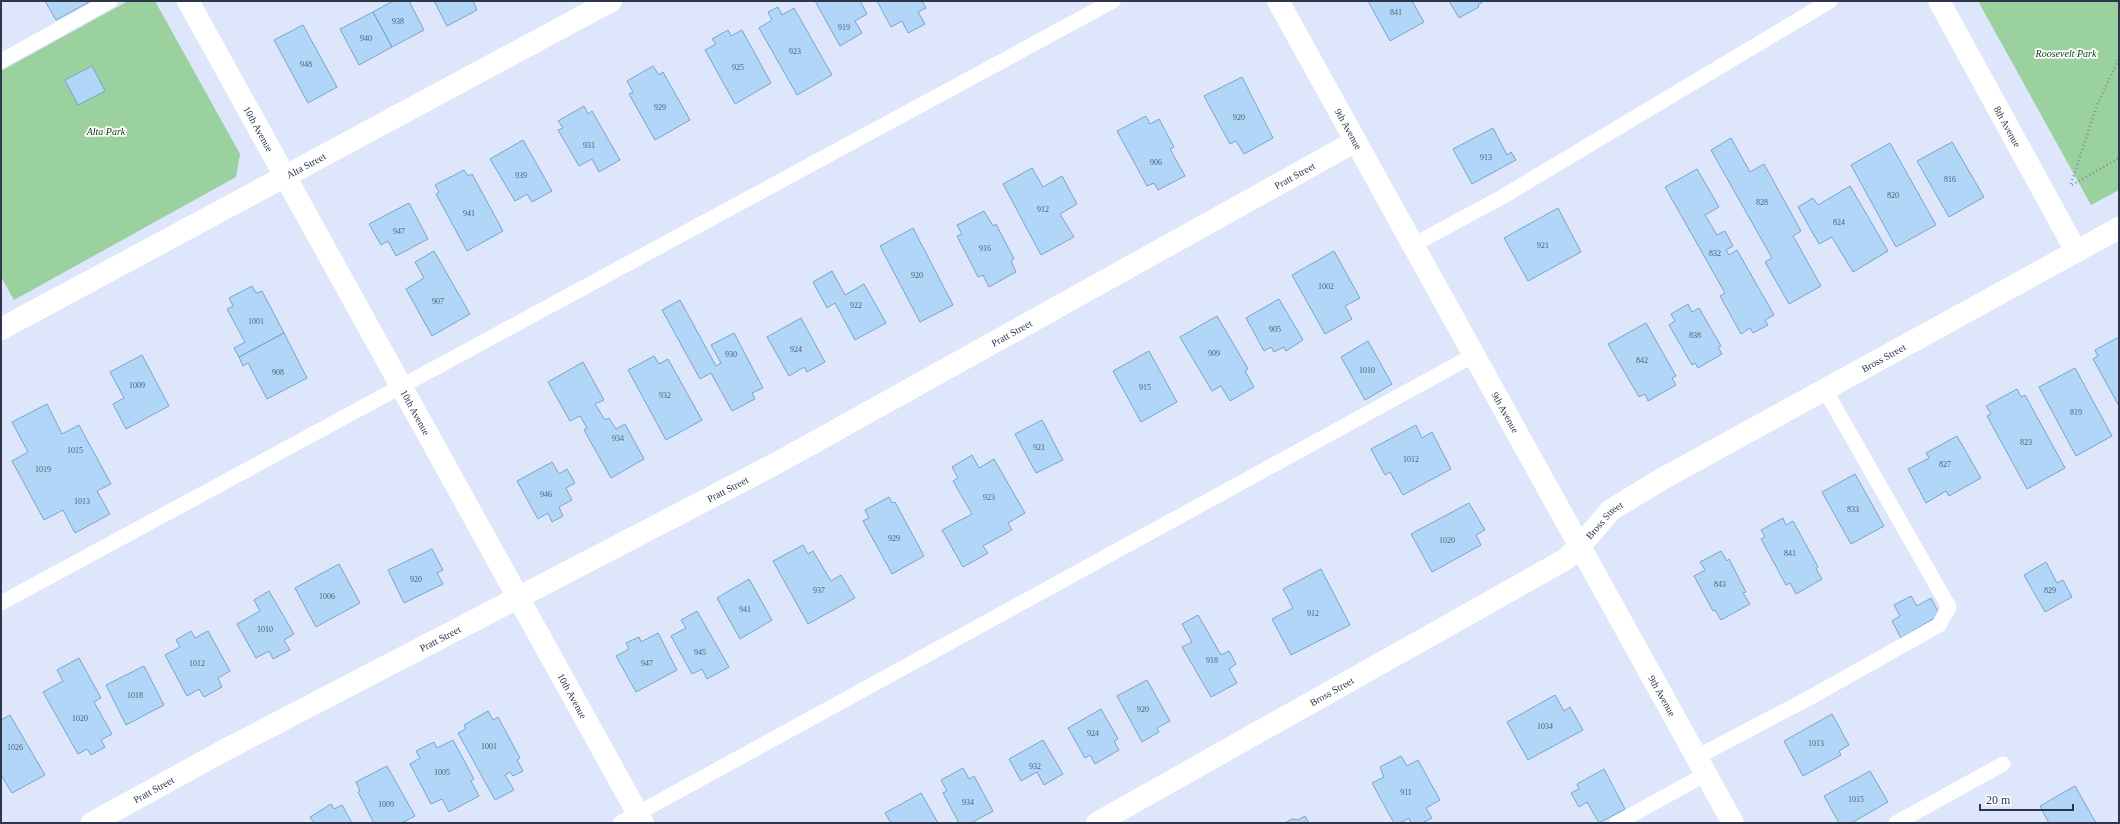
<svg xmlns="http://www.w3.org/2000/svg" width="2120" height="824" font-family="Georgia,serif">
<rect width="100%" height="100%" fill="#dde6fb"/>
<!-- green -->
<path fill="#9bd09f" d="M128,1H155L240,154L236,177L14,300L1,277V71Z
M1978,1H2119V190L2091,205Z"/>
<!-- building -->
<path fill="#b2d6f7" stroke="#79a4cb" d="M45,1H89V2L56,20Z
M393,1H409L424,30L392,47L373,12Z
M434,1H473L477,10L447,26Z
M815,1H860L867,14L855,21L862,33L840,46Z
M877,1H922L926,8L918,12L925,24L908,33L902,21L891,27Z
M1368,1H1412L1424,22L1390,41Z
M1449,1H1484L1478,5L1479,7L1459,18Z
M778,7L782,15L794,8L832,75L797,95L759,28L772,20L768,12Z
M373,12L392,47L359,65L340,29Z
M303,25L337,87L308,103L274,40Z
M728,30L731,36L742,30L771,83L735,104L705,50L716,44L712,39Z
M92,66L105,91L78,105L65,80Z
M653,66L659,75L663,72L690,120L655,140L629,94L633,92L627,81Z
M1242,77L1273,138L1244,154L1236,141L1230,144L1204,96Z
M584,106L588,114L592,111L620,160L599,172L592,159L579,166L558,130L563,128L558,121Z
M1146,116L1150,124L1159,119L1174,147L1170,149L1185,176L1158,190L1154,183L1147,186L1117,131Z
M1493,128L1507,155L1511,152L1516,160L1472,184L1453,149Z
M1731,138L1750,172L1764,164L1801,231L1793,236L1821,286L1789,304L1765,262L1772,258L1711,150Z
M523,140L552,191L532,202L527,194L515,201L490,159Z
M1952,142L1984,197L1949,217L1917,161Z
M1890,143L1936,225L1896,247L1851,165Z
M1032,168L1043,187L1062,176L1077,204L1060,214L1074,237L1041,255L1003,184Z
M1697,169L1719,207L1705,215L1717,235L1725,231L1733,246L1726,250L1729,255L1737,250L1774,315L1765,320L1768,325L1753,333L1750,328L1741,334L1720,296L1725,293L1665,187Z
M464,170L468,176L472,174L503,231L467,251L436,194L439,192L435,185Z
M1850,186L1888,251L1853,272L1832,237L1819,244L1798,207L1813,198L1818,205Z
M409,203L428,239L396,256L388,241L381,245L369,224Z
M1558,208L1581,252L1528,281L1504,238Z
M984,211L993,226L996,224L1014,259L1011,261L1016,272L989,287L983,275L978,277L957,236L962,234L957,225Z
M913,228L953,305L920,322L880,246Z
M434,251L470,314L432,336L406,289L424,278L415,262Z
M1334,251L1360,298L1345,306L1352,319L1325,334L1292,275Z
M832,271L845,295L864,284L886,323L855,340L835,303L827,308L813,282Z
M252,286L256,293L262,291L284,333L239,357L234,348L245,342L227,309L233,306L229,298Z
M1279,299L1303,340L1286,351L1284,347L1274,352L1271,347L1264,351L1246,318Z
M680,300L716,366L721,363L711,345L734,333L763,388L752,393L755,399L732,411L711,373L700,379L662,310Z
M1688,304L1692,312L1699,308L1721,346L1718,347L1722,354L1698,368L1695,363L1692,365L1669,325L1675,321L1671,314Z
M1217,316L1248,369L1245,371L1254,387L1230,401L1221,386L1212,391L1180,337Z
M801,318L825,362L807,372L804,367L789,376L767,337Z
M1646,323L1676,376L1672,378L1676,385L1648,401L1645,394L1639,397L1608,344Z
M284,333L307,378L267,399L248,363L243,366L239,357Z
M2119,337V406L2093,359L2098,356L2095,350Z
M1368,341L1392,384L1365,400L1341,357Z
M1149,351L1177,402L1141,422L1113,371Z
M142,355L169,406L126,429L113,404L124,398L110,372Z
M654,356L659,364L668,359L702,420L666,440L628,370Z
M583,362L604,400L595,404L605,420L609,418L616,429L625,424L644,459L611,478L584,430L587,428L580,416L570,421L548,382Z
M2075,368L2112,436L2076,456L2039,387Z
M2017,389L2021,397L2025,395L2065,468L2027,489L1987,416L1991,414L1986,406Z
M47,404L62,434L79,425L111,484L97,491L110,514L75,533L63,510L44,520L12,461L28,452L12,422Z
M1042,420L1063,460L1036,473L1015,434Z
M1416,425L1422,438L1432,432L1451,469L1403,495L1390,472L1385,475L1371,449Z
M1957,436L1981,478L1949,496L1946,491L1926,503L1908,469L1929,458L1926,453Z
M972,455L979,468L994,459L1025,513L1008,523L1012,530L983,546L988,553L963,567L942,530L972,514L953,481L958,478L952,467Z
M552,462L559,474L567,469L575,483L566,488L572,500L559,507L563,516L552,522L548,513L538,519L517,481Z
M1855,474L1884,526L1851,544L1822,492Z
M889,497L892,503L895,502L924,556L892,574L863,521L869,518L865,510Z
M1469,503L1485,530L1476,535L1481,545L1432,572L1411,534Z
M1783,518L1786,525L1793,521L1818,567L1816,569L1822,579L1796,594L1790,583L1786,585L1761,539L1765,537L1761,530Z
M803,545L808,554L813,551L831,581L841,575L855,598L808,624L773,561Z
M432,549L443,570L437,573L443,584L404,603L388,570Z
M1721,551L1727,561L1729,559L1746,592L1743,593L1750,604L1721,620L1715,610L1713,611L1694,576L1705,570L1700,562Z
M2046,562L2057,583L2063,580L2072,597L2045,612L2024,575Z
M339,564L360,603L316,627L295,588Z
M1321,569L1350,625L1291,655L1272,619L1293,608L1283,589Z
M749,579L772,620L740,639L717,598Z
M269,591L294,634L284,640L290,650L273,659L269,651L256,658L237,624L260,611L254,600Z
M1911,596L1917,606L1931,598L1940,615L1901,638L1892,621L1900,616L1894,605Z
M697,611L729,667L707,679L702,669L692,674L671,636L686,628L681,620Z
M1198,615L1221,655L1229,651L1236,664L1229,669L1237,683L1211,697L1182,647L1192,642L1182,624Z
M191,631L195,638L208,631L230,671L218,678L222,687L204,697L199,689L187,696L165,655L180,647L176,640Z
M658,633L677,670L636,692L616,656L629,649L626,643L639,637L641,642Z
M79,658L101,698L94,702L112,734L101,740L105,747L91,755L87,749L78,754L43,692L63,681L57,670Z
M144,666L164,705L126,725L106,685Z
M1147,680L1170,721L1157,728L1159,732L1142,742L1117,696Z
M1555,695L1564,711L1570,707L1583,730L1528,760L1507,722Z
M1101,709L1118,739L1114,741L1119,750L1095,764L1090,755L1085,758L1068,728Z
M488,711L493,720L498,717L520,758L517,760L523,771L513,776L510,772L505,775L514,790L495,800L458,733L466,729L464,725Z
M1832,714L1849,745L1839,751L1841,755L1803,776L1784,741Z
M10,715L45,775L12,793L1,775V720Z
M453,740L474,779L471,781L479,796L449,812L442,799L431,804L410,764L420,758L416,751L434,742L437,748Z
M1043,740L1063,774L1044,785L1037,772L1021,781L1009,759Z
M1401,756L1407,766L1418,760L1440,800L1426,808L1432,818L1422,823H1411L1409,818L1400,823H1394L1372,783L1384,777L1380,767Z
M387,766L415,816L402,823H374L358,792L360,791L356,782Z
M963,768L969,779L974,776L993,811L971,823H959L943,793L947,791L941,780Z
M1604,769L1625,809L1599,823L1587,802L1579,807L1571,793L1579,789L1577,784Z
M1870,771L1888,802L1851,823H1839L1824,796Z
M2075,786L2096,823H2049L2040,806Z
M921,793L938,823H891L885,813Z
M331,804L334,809L342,805L352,823H314L310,817Z
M1305,816L1309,823H1285L1292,819L1298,820Z"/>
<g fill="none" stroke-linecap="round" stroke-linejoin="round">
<!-- path -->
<path stroke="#848da2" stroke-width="2.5" stroke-dasharray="1 3" stroke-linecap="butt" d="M2071,184L2097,105L2119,59
M2072,185L2119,158"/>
<!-- service -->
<path stroke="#fff" stroke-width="15" d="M1,61L110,1
M1413,245L1502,197L1830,1
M1,603L1113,1
M1697,757L1811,697L1939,625L1949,607L1825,390
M620,823L1474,355
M1617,823L1706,774
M1896,823L2003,764"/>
<!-- minor -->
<g stroke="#fff" stroke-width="22">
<path id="s1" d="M188,1L643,823"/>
<path id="s2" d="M1939,1L2076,251"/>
<path id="s3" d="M1,329L611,1"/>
<path id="s4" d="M92,823L225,750L777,463L1356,141"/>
<path id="s5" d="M1097,823L1566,559L1580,546L1611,510L1662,479L2119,228"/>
</g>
<!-- secondary -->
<path stroke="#fff" stroke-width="22" id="s6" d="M1278,1L1733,823"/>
</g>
<g text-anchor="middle" stroke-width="3.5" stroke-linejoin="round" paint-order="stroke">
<!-- number labels -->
<g font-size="8" fill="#4e5e75">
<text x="1396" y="15">841</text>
<text x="398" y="24">938</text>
<text x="844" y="30">919</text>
<text x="366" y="41">940</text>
<text x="795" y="54">923</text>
<text x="306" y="67">948</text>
<text x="738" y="70">925</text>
<text x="660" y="110">929</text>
<text x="1239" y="120">920</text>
<text x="589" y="148">931</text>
<text x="1486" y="160">913</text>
<text x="1156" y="165">906</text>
<text x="521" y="178">939</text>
<text x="1950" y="182">816</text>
<text x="1893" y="198">820</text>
<text x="1762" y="205">828</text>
<text x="1043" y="212">912</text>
<text x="469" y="216">941</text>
<text x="1839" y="225">824</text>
<text x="399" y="234">947</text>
<text x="1543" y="248">921</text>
<text x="985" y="251">916</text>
<text x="1715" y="256">832</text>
<text x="917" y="278">920</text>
<text x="1326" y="289">1002</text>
<text x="438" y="304">907</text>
<text x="856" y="308">922</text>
<text x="256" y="324">1001</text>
<text x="1275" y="332">905</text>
<text x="1695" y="338">838</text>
<text x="796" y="352">924</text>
<text x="1214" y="356">909</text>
<text x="731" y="357">930</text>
<text x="1642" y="363">842</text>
<text x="1367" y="373">1010</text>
<text x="278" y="375">908</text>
<text x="137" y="388">1009</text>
<text x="1145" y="390">915</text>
<text x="665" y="398">932</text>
<text x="2076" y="415">819</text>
<text x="618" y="441">934</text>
<text x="2026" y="445">823</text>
<text x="1039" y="450">921</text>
<text x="75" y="453">1015</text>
<text x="1411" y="462">1012</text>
<text x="1945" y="467">827</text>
<text x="43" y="472">1019</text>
<text x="546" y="497">946</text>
<text x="989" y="500">923</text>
<text x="82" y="504">1013</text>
<text x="1853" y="512">833</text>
<text x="894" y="541">929</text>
<text x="1447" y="543">1020</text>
<text x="1790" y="556">841</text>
<text x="416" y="582">920</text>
<text x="1720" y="587">843</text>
<text x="819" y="593">937</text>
<text x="2050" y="593">829</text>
<text x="327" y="599">1006</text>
<text x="745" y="612">941</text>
<text x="1313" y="616">912</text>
<text x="265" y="632">1010</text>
<text x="700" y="655">945</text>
<text x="1212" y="663">918</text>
<text x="197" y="666">1012</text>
<text x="647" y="666">947</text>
<text x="135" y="698">1018</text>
<text x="1143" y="712">920</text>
<text x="80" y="721">1020</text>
<text x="1545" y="729">1034</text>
<text x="1093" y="736">924</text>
<text x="1816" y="746">1013</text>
<text x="489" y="749">1001</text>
<text x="15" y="750">1026</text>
<text x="1035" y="769">932</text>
<text x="442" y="775">1005</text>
<text x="1406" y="795">911</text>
<text x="1856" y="802">1015</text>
<text x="968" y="805">934</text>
<text x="386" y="807">1009</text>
</g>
<!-- park labels -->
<g font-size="10" font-style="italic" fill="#043a11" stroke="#fff">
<text x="2066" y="57">Roosevelt Park</text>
<text x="106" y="135">Alta Park</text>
</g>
<!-- street labels -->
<g font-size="10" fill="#2d364a" stroke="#fff">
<text dy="4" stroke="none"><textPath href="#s2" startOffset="143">8th Avenue</textPath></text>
<text dy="4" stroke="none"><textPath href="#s1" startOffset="146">10th Avenue</textPath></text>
<text dy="4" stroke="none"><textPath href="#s6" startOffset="146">9th Avenue</textPath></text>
<text dy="4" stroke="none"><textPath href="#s3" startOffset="346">Alta Street</textPath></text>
<text dy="4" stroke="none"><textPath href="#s4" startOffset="1366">Pratt Street</textPath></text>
<text dy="4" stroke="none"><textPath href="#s4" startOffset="1042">Pratt Street</textPath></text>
<text dy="4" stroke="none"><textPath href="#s5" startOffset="917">Bross Street</textPath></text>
<text dy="4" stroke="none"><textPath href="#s1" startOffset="470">10th Avenue</textPath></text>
<text dy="4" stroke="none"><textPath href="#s6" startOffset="470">9th Avenue</textPath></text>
<text dy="4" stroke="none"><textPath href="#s4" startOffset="718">Pratt Street</textPath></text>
<text dy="4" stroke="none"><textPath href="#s5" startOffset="593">Bross Street</textPath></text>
<text dy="4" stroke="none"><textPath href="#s4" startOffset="394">Pratt Street</textPath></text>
<text dy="4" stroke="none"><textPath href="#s5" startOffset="269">Bross Street</textPath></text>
<text dy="4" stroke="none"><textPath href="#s1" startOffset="794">10th Avenue</textPath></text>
<text dy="4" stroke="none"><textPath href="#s6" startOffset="794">9th Avenue</textPath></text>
<text dy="4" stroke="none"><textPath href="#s4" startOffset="70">Pratt Street</textPath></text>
</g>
</g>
<!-- border -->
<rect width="2120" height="824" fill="none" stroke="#2d364a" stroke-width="4"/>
<!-- scale -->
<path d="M1980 804v6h93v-6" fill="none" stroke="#2d364a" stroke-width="2"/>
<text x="1986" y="804" font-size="12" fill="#2d364a" stroke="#ffffff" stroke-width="3" paint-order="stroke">20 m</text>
</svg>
